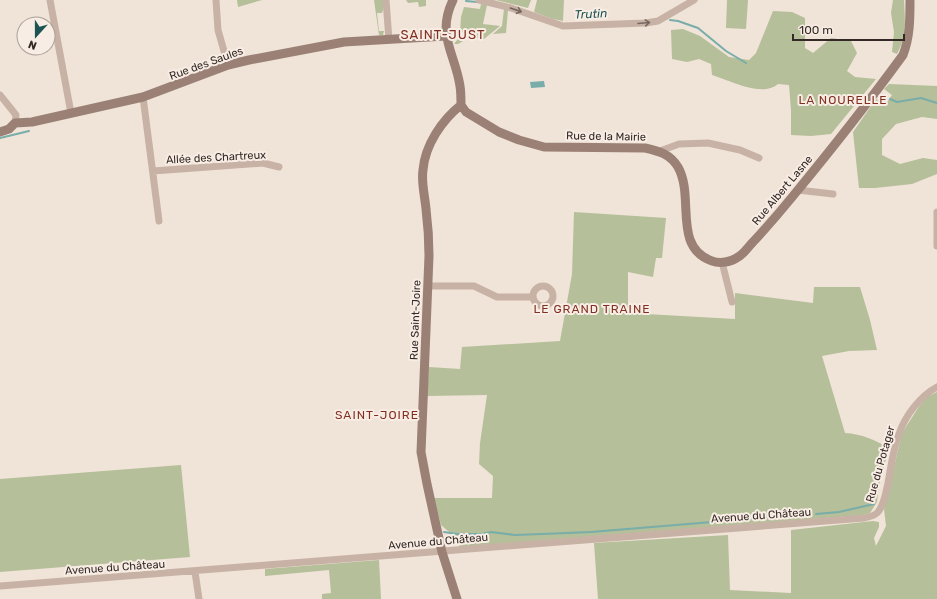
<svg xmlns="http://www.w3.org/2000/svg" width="937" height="599" font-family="Rubik,sans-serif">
<rect width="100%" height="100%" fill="#f0e3d8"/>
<!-- green -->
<path fill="#b5bf99" d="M237,0H262L238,7Z
M374,0H383V10L382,13H377L379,31H384L383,35H379Z
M406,0H426V6L419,7L418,2L408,3Z
M496,0H531L528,8Z
M537,0H564L563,21L553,19L534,12Z
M727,0H748L746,29L726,28Z
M893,0H904C905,20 907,36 897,54L892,52L894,32L891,13Z
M481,4L487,5L483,24L500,26L484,39L473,37L472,30L460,33L461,17L464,7L480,9Z
M504,9L508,10L506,33L493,34L502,26Z
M773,11L792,12L805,18V48L813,53L831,38L851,41L857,53L847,71L855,77L876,79L831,134L811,136L791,135V110L789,85L778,84C762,98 729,80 712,75L711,64L699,59L687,62L672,59L671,30L683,29L700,36L729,57L749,60L756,53Z
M460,35L464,36L465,40L458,44H454L458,39Z
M889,84L937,86V119L922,117L896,124L882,139V155L900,164L923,158L937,160V174L912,184L875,188H859L853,132L876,99L885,105L892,95L884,89Z
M574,212L666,218L662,258H656L653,277L628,272V313L735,319V293L813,303L814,287H860L870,320L877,350L849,351L822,356L845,433C862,434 875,440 889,448L879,485L877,502L870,513L863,515L459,547L461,542L441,525L434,498H492L493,476L479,464L480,443L487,395L427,396L429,367L460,369L462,347L560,341L572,274Z
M937,392V599H598L594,543L728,535L730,590L791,593V530L873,521L879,522V527L874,538L876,546L886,526L884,509L902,433L920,405L927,397Z
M181,465L190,557L0,572V479Z
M379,560L381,599H322V594L331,593L329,570L265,576V569Z"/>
<!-- water -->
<path fill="#78adaa" d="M544,81L545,87L531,88L530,82Z"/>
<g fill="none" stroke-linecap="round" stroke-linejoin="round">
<!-- stream -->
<path stroke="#78adaa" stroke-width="2" d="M466,1L477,2
M670,20L678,21L698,28L726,51L746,63
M890,99L897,102L921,98L937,103
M0,138L29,131
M816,514L839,512L874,504
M444,532L457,534H482L491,532L515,535L542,534L591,532L808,514"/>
<!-- street -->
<path stroke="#c8b2a5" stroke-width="7" d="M50,0L71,113
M216,0L218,30L228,65
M386,0L389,40
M479,0L511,8L563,26L646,23L658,21L694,0
M0,95L16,115L15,123
M143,97L159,221
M660,151L679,144L708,143L740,150L759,158
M153,171L263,163L279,167
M798,190L833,194
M937,212V246
M722,262L732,302
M429,286H474L497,297H533
M533 296a10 10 0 1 1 20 0a10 10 0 1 1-20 0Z
M195,572L199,599
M0,586L864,518C869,517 875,516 878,512C884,505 886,492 888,483C891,467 893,449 899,434C905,416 920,396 937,387"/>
<!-- secondary -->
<path stroke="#9b8076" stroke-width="9" d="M453,0C436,35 455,53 460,86C461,92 461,98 461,105
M461,105L466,112L499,132L519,140L544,147L645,148C659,151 670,154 678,167C695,197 672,247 712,261C720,264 731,262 738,257C744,254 748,247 753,242C767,227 780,212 793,196C831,150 868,103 903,55C910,37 910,19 910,0
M0,132L9,129L15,123L32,122L143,97L228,65L249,60L344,42L446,36
M457,599L442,552L427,484L421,452L429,256C429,240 428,225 426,209C425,197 421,182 423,170C425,145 442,120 461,105"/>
</g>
<!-- one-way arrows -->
<defs><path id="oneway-shaft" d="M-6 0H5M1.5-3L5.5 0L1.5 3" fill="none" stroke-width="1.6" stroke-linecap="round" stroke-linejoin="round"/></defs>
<g stroke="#77675f">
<use href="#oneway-shaft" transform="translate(516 10) rotate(19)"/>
<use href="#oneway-shaft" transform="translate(644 23) rotate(-5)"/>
</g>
<g text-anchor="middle" stroke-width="4" stroke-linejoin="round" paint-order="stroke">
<!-- street labels -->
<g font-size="11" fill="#342926" stroke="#f8ede4">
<text transform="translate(206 63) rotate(-20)" y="4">Rue des Saules</text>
<text transform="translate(606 136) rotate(1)" y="4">Rue de la Mairie</text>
<text transform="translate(216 157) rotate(-3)" y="4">Allée des Chartreux</text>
<text transform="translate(782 190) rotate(-50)" y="4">Rue Albert Lasne</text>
<text transform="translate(415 320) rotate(-88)" y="4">Rue Saint-Joire</text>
<text transform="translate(880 464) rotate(-74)" y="4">Rue du Potager</text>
<text transform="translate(761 515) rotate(-4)" y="4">Avenue du Château</text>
<text transform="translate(438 541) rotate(-5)" y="4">Avenue du Château</text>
<text transform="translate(115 567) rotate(-4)" y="4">Avenue du Château</text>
</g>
<!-- water labels -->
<g font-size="12" font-style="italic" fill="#1c5453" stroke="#f8ede4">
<text transform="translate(591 14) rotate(-3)" y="4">Trutin</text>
</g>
<!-- neighbourhood labels -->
<g font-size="12" letter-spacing="1" fill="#812f20" stroke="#f8ede4">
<text x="843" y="104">LA NOURELLE</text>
<text x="592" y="313">LE GRAND TRAINE</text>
<text x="377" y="419">SAINT-JOIRE</text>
</g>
<!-- quarter labels -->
<g font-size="13" letter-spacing="1" fill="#812f20" stroke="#f8ede4">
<text x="443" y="39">SAINT-JUST</text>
</g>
</g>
<!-- north arrow -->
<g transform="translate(36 36) rotate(201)"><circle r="19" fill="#f8ede4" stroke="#aa9f98"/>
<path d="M0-3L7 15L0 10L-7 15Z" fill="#1c5453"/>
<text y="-6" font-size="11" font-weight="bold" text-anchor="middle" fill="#342926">N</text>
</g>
<!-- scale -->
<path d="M793 34v6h111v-6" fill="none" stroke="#342926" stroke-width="2"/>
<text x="799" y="34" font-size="12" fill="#342926" stroke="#f8ede4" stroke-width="3" paint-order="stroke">100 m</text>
</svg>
